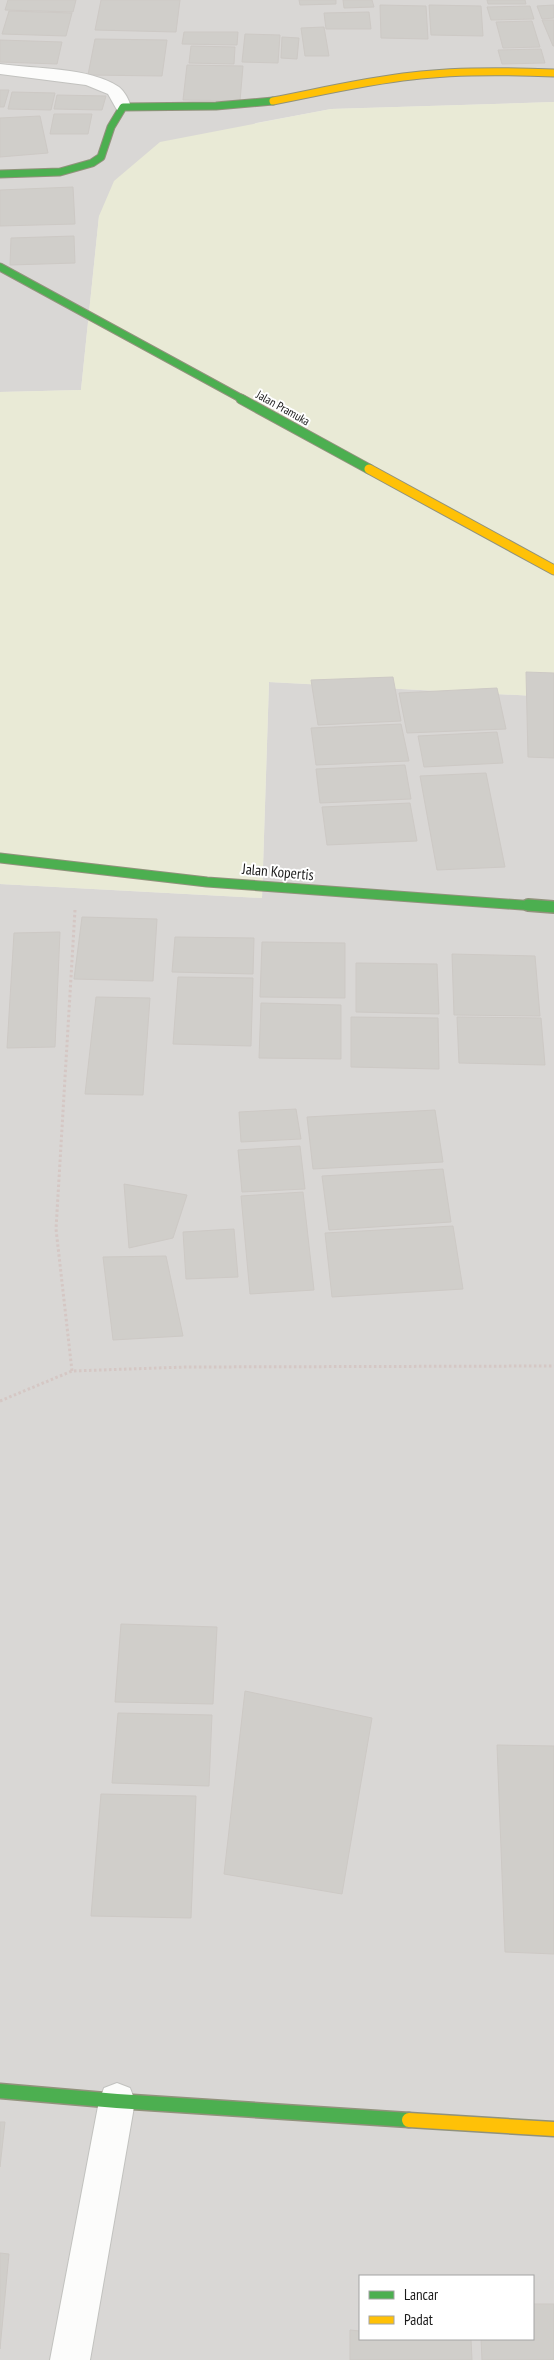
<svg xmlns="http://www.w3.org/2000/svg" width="554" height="2360" font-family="'PT Sans Narrow',sans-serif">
<rect width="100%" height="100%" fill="#eae8e3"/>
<!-- residential -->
<path fill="#d9d7d5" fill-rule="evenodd" d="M0,0H554V102L331,109L256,123L99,216L81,390L0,392Z
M269,682L554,697V2360H0V884L262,898ZM360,2276H533V2339H360Z"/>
<!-- farmland -->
<path fill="#e9ead6" d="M554,102V697L269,682L262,898L0,884V392L81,390L99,216L114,181L160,142L331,109Z"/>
<!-- building -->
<path fill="#d0ceca" stroke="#cdc9c5" d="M8,0H76L73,12L5,10Z
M101,0H180L176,32L95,30Z
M299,0H336V4L300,5Z
M343,0H372L374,7L344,8Z
M487,0H525L526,4H488Z
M380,5L426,6L428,39L381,38Z
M429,5L481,6L483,36L431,35Z
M554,5V18L542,19L537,6Z
M530,6L534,19L491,20L487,7Z
M9,11L72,13L66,36L2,34Z
M369,12L371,29H326L324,13Z
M542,20H554V46H553Z
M532,21L540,47L503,48L496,22Z
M324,27L329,56H305L301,28Z
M184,32H238L237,45L182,44Z
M245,34L280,35L278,63L242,62Z
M282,37L299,38L297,59L281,58Z
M95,39L167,40L162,76L88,75Z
M0,40L62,42L57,64L0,62Z
M191,46L235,47L234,64L189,63Z
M541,49L545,63L502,64L498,50Z
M187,65L243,66L240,101L183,100Z
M0,90H9L4,107H0Z
M12,92L55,93L51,110L8,109Z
M57,95L106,96L102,110L54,109Z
M54,114H92L88,134H50Z
M40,116L48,153L0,157V118Z
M73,187L75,224L0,226V190Z
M74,236L75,263L10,265L11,238Z
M526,672L554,673V758L528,757Z
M393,677L401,721L318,725L311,680Z
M497,688L506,729L407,733L399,693Z
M401,724L409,761L316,765L311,728Z
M497,732L503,763L424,767L418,736Z
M405,765L411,799L320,803L316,769Z
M486,773L505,867L437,870L420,776Z
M410,803L417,841L327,845L322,807Z
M82,917L157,919L153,981L74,979Z
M60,932L55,1047L7,1048L14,933Z
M175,937L254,938L253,974L172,972Z
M262,942L345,943V998L260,997Z
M452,954L535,956L540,1016L454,1015Z
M356,963L437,964L439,1014L356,1012Z
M178,977L253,978L251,1046L173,1044Z
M96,997L150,998L143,1095L85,1094Z
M261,1003L341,1005V1059L259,1058Z
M351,1017L438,1018L439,1069L351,1067Z
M457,1017L541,1018L545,1065L459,1063Z
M296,1109L301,1139L241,1142L239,1112Z
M435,1110L443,1162L313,1169L307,1117Z
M300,1146L305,1189L242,1192L238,1150Z
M443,1169L451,1222L329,1230L322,1176Z
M124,1184L187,1195L173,1238L129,1248Z
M303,1192L314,1290L250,1294L241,1196Z
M453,1226L463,1289L332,1297L325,1233Z
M234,1229L238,1277L186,1279L183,1232Z
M166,1256L183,1336L113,1340L103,1257Z
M121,1624L217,1627L213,1704L115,1702Z
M245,1691L372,1718L342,1894L224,1874Z
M118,1713L212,1715L209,1786L112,1783Z
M497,1745L554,1746V1954L505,1952Z
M101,1794L196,1796L191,1918L91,1916Z
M0,2122H5L0,2167Z
M0,2253L9,2254L0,2349Z
M533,2304H554V2360H482L481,2339H533Z
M350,2330L360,2331V2339H471L472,2360H350Z"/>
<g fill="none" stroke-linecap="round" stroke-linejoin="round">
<!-- street casing -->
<g stroke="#c2c2bf" stroke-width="2">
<path id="street" d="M0,64C35,69 90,67 119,87C125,92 129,100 131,107L129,110H117L108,94L86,85L0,74Z
M117,2083L130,2088L135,2101L90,2360H50L99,2101L104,2088Z"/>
</g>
<!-- fast-far3 casing -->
<g stroke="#91927c" stroke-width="9">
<path id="fast-far3" d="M0,174L60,172L92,163L101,157L111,127L123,107L216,106L273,101
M0,267L244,400"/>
</g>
<!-- fast-far2 casing -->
<g stroke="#91927c" stroke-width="11">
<path id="fast-far2" d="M241,399L369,469
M0,858L207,882L549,907"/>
</g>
<!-- fast-far1 casing -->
<g stroke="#91927c" stroke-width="14">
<path id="fast-far1" d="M528,905L554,907"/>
</g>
<!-- fast casing -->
<g stroke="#91927c" stroke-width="17">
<path id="fast" d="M0,2091L117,2101L409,2120"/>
</g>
<!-- slow-far2 casing -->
<g stroke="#91927c" stroke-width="9">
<path id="slow-far2" d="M273,101C320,92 365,81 412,76C459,70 507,71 554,73"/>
</g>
<!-- slow-far1 casing -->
<g stroke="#91927c" stroke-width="11">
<path id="slow-far1" d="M369,469L554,570"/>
</g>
<!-- slow casing -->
<g stroke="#91927c" stroke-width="17">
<path id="slow" d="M409,2120L554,2129"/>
</g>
<!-- path -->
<path stroke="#d5c7c4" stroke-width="3" stroke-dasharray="2.5 2.5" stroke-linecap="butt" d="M72,1371L56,1229L75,910
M0,1401L72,1371L186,1367L554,1366"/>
<!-- street -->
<use href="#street" fill="#fcfcfb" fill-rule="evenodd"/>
<!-- fast-far3 -->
<use href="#fast-far3" stroke="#4caf50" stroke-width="7"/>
<!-- fast-far2 -->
<use href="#fast-far2" stroke="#4caf50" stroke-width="9"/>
<!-- fast-far1 -->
<use href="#fast-far1" stroke="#4caf50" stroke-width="11"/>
<!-- fast -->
<use href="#fast" stroke="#4caf50" stroke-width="14"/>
<!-- slow-far2 -->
<use href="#slow-far2" stroke="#ffc107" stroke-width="7"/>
<!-- slow-far1 -->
<use href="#slow-far1" stroke="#ffc107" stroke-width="9"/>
<!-- slow -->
<use href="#slow" stroke="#ffc107" stroke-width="14"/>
</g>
<g text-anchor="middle" stroke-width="4" stroke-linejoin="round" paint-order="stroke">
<!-- far-street labels -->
<g font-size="12" fill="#1b1b1b" stroke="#fff">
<text transform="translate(283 408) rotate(29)" y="4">Jalan Pramuka</text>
</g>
<!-- street labels -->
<g font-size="15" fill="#1b1b1b" stroke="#fff">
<text transform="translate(278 872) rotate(5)" y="5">Jalan Kopertis</text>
</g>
</g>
<!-- legend -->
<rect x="359" y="2275" width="175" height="65" fill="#ffffff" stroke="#a4a4a4"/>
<rect x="369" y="2291" width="25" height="8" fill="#4caf50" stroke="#a4a4a4"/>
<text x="404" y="2300" font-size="15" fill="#1b1b1b">Lancar</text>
<rect x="369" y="2316" width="25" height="8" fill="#ffc107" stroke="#a4a4a4"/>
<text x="404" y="2325" font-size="15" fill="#1b1b1b">Padat</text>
</svg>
